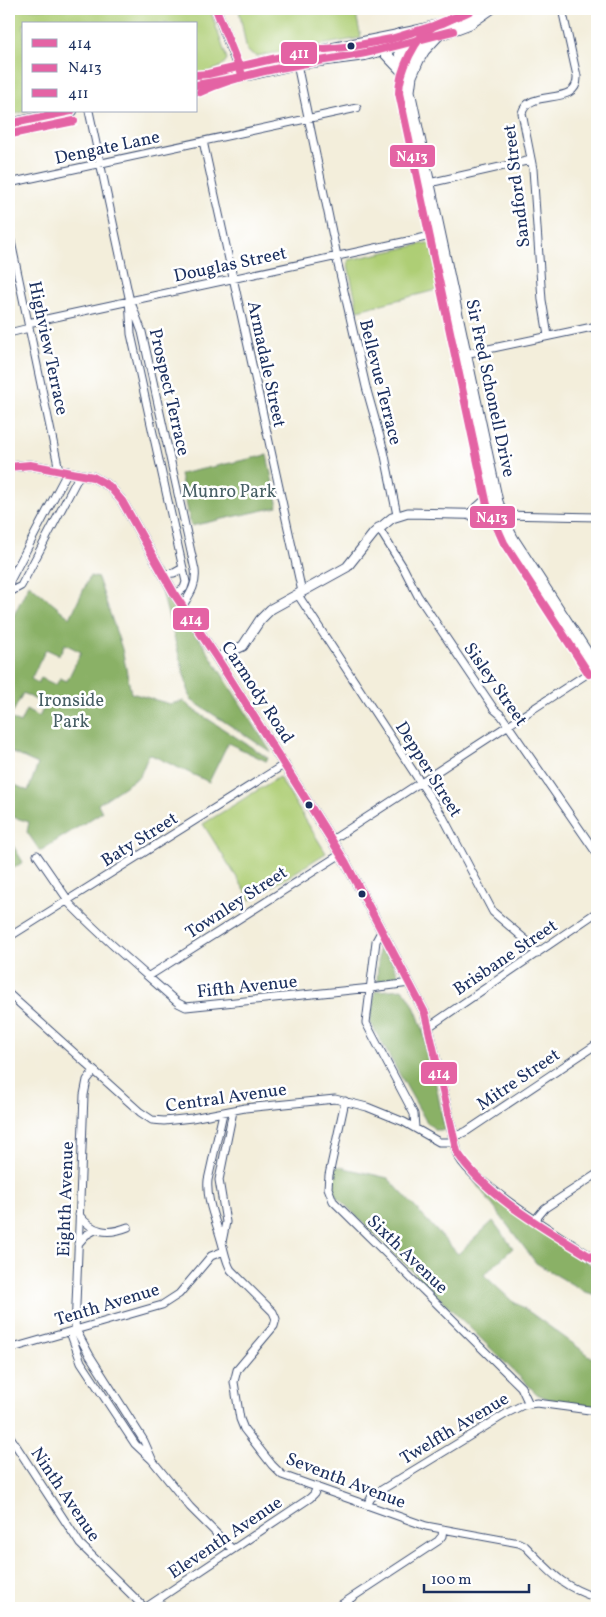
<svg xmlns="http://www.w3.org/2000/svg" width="606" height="1617" font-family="Vollkorn,serif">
<rect width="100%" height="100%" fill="#fff"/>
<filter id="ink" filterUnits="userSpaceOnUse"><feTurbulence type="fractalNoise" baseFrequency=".02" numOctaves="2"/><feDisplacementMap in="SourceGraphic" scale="10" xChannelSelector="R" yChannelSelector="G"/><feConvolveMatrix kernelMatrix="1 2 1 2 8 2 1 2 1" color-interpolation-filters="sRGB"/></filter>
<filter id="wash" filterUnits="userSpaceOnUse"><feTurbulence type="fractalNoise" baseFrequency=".0096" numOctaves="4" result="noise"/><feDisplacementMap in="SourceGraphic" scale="20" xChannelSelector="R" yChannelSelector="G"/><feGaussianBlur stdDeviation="1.12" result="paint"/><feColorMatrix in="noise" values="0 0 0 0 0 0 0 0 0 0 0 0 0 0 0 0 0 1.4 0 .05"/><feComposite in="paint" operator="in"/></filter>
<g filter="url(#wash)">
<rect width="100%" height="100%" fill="#f3eedb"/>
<!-- green -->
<path fill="#aece75" stroke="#647e6a" d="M9,9H210L227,59C222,70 207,72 196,75V24H24V111H28L9,115Z
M239,9H355L361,38L256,56L247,51L246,46Z
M427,243L431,244L440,289L358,310L348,265L349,260Z
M279,777L326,853L251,900L203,824Z"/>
<!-- forest -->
<path fill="#8ab166" stroke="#527062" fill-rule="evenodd" d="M267,455L278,507L191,526L180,474Z
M156,570L271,752L191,700Z
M90,576L98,578L122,649L131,693L170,704L184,701L191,708L268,758L266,761L228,743L209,782L149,754L140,776L98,804L102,812L40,851L27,832L29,822L13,817L9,824V782L28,791L38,764L9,751V625L29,584L70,618ZM65,644L81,652L67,681L60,678L56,685L41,678L38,683L31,679L46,649L59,655ZM23,693L45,705L39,717L26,710L20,723L10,718Z
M9,839L23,862L9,871Z
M379,942L385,946L400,978L377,982Z
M403,989C426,1013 437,1095 445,1130H435L426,1121L370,1022L375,991Z
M336,1166L388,1178L458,1254L493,1221L513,1248L484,1275L512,1301L524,1308L597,1361V1407L548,1399L537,1394L337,1197L332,1184Z
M474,1181L597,1269V1295L585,1292L536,1263Z"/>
</g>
<g filter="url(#ink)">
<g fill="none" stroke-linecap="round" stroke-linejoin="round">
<!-- minor casing -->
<g stroke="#3b4c71" stroke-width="9">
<path id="minor" d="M297,64L337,256
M89,111L129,297L131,334L186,582L184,588L175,595
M203,141L302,592
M9,183L357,108
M429,183L531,160
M9,232L59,470
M336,256L366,387L384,451L397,515
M132,305L142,332L195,570C197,585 190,594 182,607
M28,323L440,234
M9,333L29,328
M548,336L542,300L533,169L522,113C529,87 579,108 577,76L562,9
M465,354L597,326
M502,515L597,517
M378,527L403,567L418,596L494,709L501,715L597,854
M164,574L174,573L183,568
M10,592L21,586L80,474
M9,594L10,581L68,471
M298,595L443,817L493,912L527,941L537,954
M332,840L596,668
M37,855L68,900
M67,901C102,938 141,970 178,1003L186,1007L371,988L410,983
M382,930L376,941L366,1023L414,1114L415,1128
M9,937L285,764
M149,976L341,854
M9,994L140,1112L152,1120L164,1121L192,1118L245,1108L335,1099L367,1107L404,1122L439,1142H455
M430,1026L597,912
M345,1101L329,1175L328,1188L333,1201L521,1387L529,1404
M223,1113L208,1180C206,1202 217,1223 222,1243C225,1253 226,1262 231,1270L273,1312L276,1319L274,1326L237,1370L234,1382L240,1419L244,1429L272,1465L282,1475L426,1526L519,1543L525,1546C552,1573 559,1585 597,1598
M454,1137L467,1131L597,1044
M79,1215C93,1233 108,1235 128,1227
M535,1220L545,1208L597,1174
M222,1242L226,1222L219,1180L233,1111
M78,1244L86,1235L95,1230
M76,1330L90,1356L144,1441L152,1459
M75,1331L84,1095L87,1080L94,1071
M70,1332L81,1362L135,1444L152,1460L190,1507L232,1549
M9,1349L162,1305L179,1294L211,1256L224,1251
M9,1435L80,1544L145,1608
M367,1505L371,1498L378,1492L509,1412L523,1405L537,1403L597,1411
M145,1608L310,1498L314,1494L317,1487
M336,1608L438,1541L442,1536L443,1529"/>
</g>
<!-- tertiary casing -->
<g stroke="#3b4c71" stroke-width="11">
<path id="tertiary" d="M216,9L241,74
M9,467L30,465L93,477L109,486L122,501L175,595L217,658L346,863L425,1013L457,1152C471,1185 565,1240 597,1261
M469,515L495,492
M217,658L243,646L260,620L271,609L347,567L374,533L392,518L408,513L502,515"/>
</g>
<!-- secondary casing -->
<g stroke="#3b4c71" stroke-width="12">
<path id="secondary" d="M406,40L411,76
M382,50L402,71
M196,83L207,78L259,63L398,35
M196,85L209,84L297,64L365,55L438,35
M9,124L72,111"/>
</g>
<!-- primary casing -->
<g stroke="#3b4c71" stroke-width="13">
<path id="primary" d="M473,9C451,24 424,30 398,35L404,83L409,91L497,502L507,528L512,538L597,669
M409,91L411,76L418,60L424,50L438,35L470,23L490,9"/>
</g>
<!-- minor -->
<use href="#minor" stroke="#fff" stroke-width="7"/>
<!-- tertiary -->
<use href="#tertiary" stroke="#fff" stroke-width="9"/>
<!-- secondary -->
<use href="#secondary" stroke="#fff" stroke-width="10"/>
<!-- primary -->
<use href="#primary" stroke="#fff" stroke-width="11"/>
<!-- bus-1 casing -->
<g stroke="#fff" stroke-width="11">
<path id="bus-1" d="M196,85L243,77L216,9
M9,124L71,111
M9,467L30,465L93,477L109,486L122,501L175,595L217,658L346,863L425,1013L457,1152C487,1198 551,1232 597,1261"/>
</g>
<!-- bus-2 casing -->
<g stroke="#fff" stroke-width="11">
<path id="bus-2" d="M473,9C461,17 446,19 434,26C415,36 399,72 399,93L487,505L504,543L589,674
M200,92C250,69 307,64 360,54C392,48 423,38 453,31
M11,134L74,121"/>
</g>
<!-- bus-3 casing -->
<g stroke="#fff" stroke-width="11">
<path id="bus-3" d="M196,75L208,74L307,51L354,46L391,39L443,23L473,9"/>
</g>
<!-- bus-1 -->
<use href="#bus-1" stroke="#e463a4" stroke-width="8"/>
<!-- bus-2 -->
<use href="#bus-2" stroke="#e463a4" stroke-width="8"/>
<!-- bus-3 -->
<use href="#bus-3" stroke="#e463a4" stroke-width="8"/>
</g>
</g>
<!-- markers -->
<g fill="#1b2f5e" stroke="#fff" stroke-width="2">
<circle cx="351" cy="46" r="4.5"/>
<circle cx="309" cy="805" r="4.5"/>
<circle cx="362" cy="894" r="4.5"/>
</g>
<g text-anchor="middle" stroke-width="5" stroke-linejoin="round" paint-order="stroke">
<!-- street labels -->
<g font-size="18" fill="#1b2f5e" stroke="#fff">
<text transform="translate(107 147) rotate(-12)" y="6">Dengate Lane</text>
<text transform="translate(516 186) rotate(-97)" y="6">Sandford Street</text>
<text transform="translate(230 264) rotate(-12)" y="6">Douglas Street</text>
<text transform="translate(49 348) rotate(78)" y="6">Highview Terrace</text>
<text transform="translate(267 364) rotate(78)" y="6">Armadale Street</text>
<text transform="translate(381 382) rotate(76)" y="6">Bellevue Terrace</text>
<text transform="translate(491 388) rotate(78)" y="6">Sir Fred Schonell Drive</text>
<text transform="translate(170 392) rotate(77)" y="6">Prospect Terrace</text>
<text transform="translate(496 684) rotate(55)" y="6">Sisley Street</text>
<text transform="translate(258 692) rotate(57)" y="6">Carmody Road</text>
<text transform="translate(429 769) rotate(58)" y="6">Depper Street</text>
<text transform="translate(139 839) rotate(-32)" y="6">Baty Street</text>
<text transform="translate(236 902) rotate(-33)" y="6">Townley Street</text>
<text transform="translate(505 957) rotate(-34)" y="6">Brisbane Street</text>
<text transform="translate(247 986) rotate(-6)" y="6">Fifth Avenue</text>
<text transform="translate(518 1079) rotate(-34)" y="6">Mitre Street</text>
<text transform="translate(226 1097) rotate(-8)" y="6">Central Avenue</text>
<text transform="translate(65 1199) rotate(-88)" y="6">Eighth Avenue</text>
<text transform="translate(408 1254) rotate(44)" y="6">Sixth Avenue</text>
<text transform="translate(107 1304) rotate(-17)" y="6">Tenth Avenue</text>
<text transform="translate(454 1428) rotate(-31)" y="6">Twelfth Avenue</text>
<text transform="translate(346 1480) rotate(21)" y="6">Seventh Avenue</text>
<text transform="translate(66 1494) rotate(56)" y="6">Ninth Avenue</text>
<text transform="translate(225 1537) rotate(-34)" y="6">Eleventh Avenue</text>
</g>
<!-- park labels -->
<g font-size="18" fill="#475f65" stroke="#fff">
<text x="229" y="497">Munro Park</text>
<text x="71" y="706">Ironside<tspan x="71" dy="21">Park</tspan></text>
</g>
</g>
<g stroke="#fff" stroke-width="2">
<rect x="280" y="41" width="38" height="24" rx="5" fill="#e463a4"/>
<rect x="389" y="144" width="47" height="24" rx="5" fill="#e463a4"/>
<rect x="469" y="505" width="47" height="24" rx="5" fill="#e463a4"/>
<rect x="172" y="607" width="38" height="24" rx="5" fill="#e463a4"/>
<rect x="420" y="1061" width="38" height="24" rx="5" fill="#e463a4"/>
</g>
<g font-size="14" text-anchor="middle" font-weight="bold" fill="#fff">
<text x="299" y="58">411</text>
<text x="412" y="161">N413</text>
<text x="492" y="522">N413</text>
<text x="191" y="624">414</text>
<text x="439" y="1078">414</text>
</g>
<!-- margin -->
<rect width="606" height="1617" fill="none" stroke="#fff" stroke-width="30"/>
<!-- legend -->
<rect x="22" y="22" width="175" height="90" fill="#ffffff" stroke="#a4acbf"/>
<rect x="32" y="39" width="25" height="8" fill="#e463a4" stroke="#a4acbf"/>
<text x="68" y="48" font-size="15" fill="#1b2f5e">414</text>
<rect x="32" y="64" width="25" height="8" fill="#e463a4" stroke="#a4acbf"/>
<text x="68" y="72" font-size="15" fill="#1b2f5e">N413</text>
<rect x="32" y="89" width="25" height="8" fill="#e463a4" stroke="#a4acbf"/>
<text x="68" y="98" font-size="15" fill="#1b2f5e">411</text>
<!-- scale -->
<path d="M424 1584v8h105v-8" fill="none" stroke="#1b2f5e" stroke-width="2.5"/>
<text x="431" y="1584" font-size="15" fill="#1b2f5e" stroke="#ffffff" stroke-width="4" paint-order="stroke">100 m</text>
</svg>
